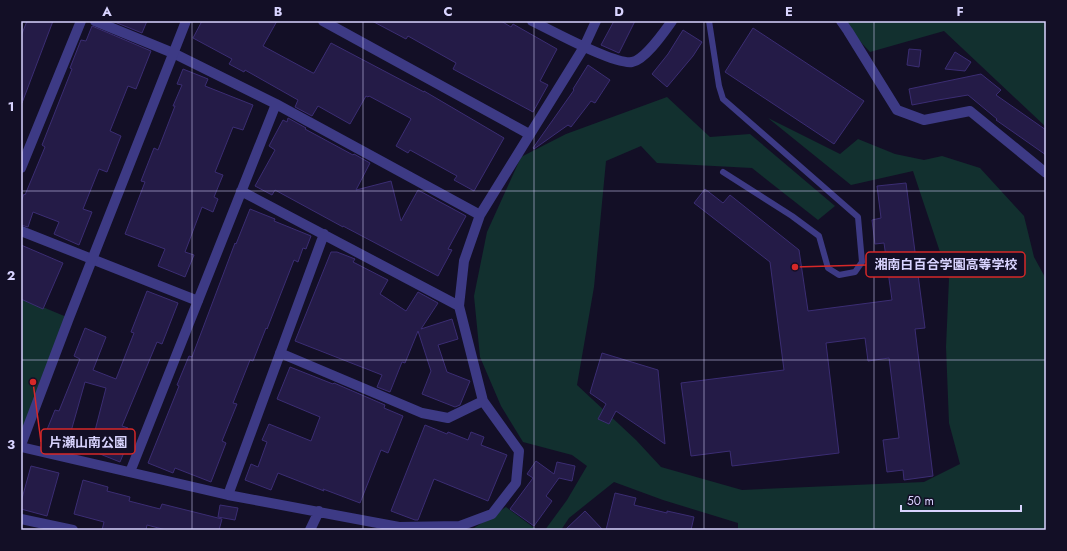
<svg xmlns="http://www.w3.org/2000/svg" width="1067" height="551" font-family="Jost,'Noto Sans JP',sans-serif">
<rect width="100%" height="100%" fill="#130f26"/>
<!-- green -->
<path fill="#12302f" d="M841,21H1046V127L944,31L870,52Z
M667,97L710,137L750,134L835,206L818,220L752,168L657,163L641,146L606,161L594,287L577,385L636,440L661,467L742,490L924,482L960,464L949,423L946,347L949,279L913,171L851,185L768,118L840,154L858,139L895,154L924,160L942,156L980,168L1024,216L1034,257L1046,279V530H738V523L663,500L614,482L569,518L561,530H545L567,500L587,466L572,455L523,442L501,406L480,357L474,296L487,232L521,157L566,134Z
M21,298L69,318L21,445Z
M506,507L537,530H471Z"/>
<!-- building -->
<path fill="#241b47" stroke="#3b2d73" d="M27,21H53L22,103L21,36Z
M112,21H147L142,33Z
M202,21H277L263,46L313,73H314L331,43L424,92V91L504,138L474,191L454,180L457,176L410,150L408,153L396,146L411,119L410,118L369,96L368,97L366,96L350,124L318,106L312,116L295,107L298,100L245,70L244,72L229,64L232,59L193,38Z
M372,21H501L511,27L513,24L557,49L540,81L548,85L533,112L453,69L456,63L408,36L406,39Z
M614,21H635L619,53L601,45Z
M92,26L151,51L136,89L128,86L110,131L121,136L107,172L99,169L83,209L92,212L79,245L54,234L59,222L33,212L28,227L21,225V202L24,194L25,195L45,147L42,145L72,69L70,68L81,40L86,41Z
M753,28L864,101L834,144L725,72Z
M683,30L702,42L693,56L667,87L652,74L668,54Z
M909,49L921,50L919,67L907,65Z
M955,52L971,62L965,71L945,69Z
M588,65L610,80L595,103L591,101L571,127L568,125L534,149L533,148L574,90L573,89Z
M183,69L208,79L205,86L253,105L243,130L233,127L215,172L223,175L214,197L218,199L213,212L202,207L185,252L194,255L185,277L158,266L165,249L125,234L145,182L141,181L154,148L158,150L175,106H173L182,85L177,84Z
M981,74L1001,90L996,95L1046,130V155L996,120L997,119L968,95L938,100L912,105L909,89Z
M288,118L306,128L305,129L353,155L354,154L370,163L356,190L391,181L401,221L418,190L466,216L448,249L452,250L438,276L343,226V227L275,190L272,195L255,186L275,150L269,146L283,120L287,122Z
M906,183L925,328L915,329L933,476L904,480L903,470L887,472L883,440L899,438L889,358L868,361L865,338L826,343L839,453L732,466L730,451L691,456L681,383L784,370L770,262L694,203L705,189L723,203L730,195L799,250L808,311L892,300L884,243L875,244L872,220L881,218L877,186Z
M250,209L275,219L274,221L311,236L306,249L303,248L298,262L294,260L267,329L266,328L253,361L250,360L233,403L237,404L222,441L226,443L211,482L175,468L173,473L148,463L179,386L177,385L189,356L192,357L235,243L236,244Z
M21,245L63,263L43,309L21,299Z
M331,252H337L355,259L353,262L388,280L380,294L406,311L418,292L438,303L421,329L452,319L458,339L438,345L447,372L470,381L460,405L455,407L422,394L431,371L418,331L405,363L402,362L390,392L377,387L382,375L295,341Z
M147,291L178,303L162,344L157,342L122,426L128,428L120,448L125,450L120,462L90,450L106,388L85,382L68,442L67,441L64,450L42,442L55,410L59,411L80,359L74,356L85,328L106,337L93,370L116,379L134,333L131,332Z
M602,353L658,370L665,444L616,411L609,424L598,419L606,404L590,393Z
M290,367L333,384L334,383L385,405L384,408L403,416L388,453L381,450L360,503L323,489L324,491L278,473L271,490L245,480L251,464L258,467L267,442L262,440L269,424L311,441L320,417L277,399Z
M425,425L447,434L448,432L468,440L471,432L484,437L481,445L507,455L488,501L434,479L418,520H415L391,511Z
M536,461L554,474L557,462L575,466L572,481L559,478L546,496L552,501L534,526L510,509L533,478L527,474Z
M31,466L59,473L47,516L21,509V502Z
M83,480L108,487L107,491L130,497L129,501L160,509L162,504L222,519L219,530H166L147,525L146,530H102L104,522L74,514Z
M615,493L636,498L634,505L667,513V511L694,517L691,530H606Z
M220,505L238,508L235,520L218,517Z
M585,511L603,530H565Z"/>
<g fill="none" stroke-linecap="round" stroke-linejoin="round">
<!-- service -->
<path stroke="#3d3a85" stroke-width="6" d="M709,21L719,86L723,99L858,217L862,262L855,272L839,275L828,268L819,236L792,216L723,172"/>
<!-- minor -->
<path stroke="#3d3a85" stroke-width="10" d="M95,21L173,53L276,104L480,215
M532,21C551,30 614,65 632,62C645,60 664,32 672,21
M841,21L848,31L897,110L924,120L970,111L1046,173
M21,168L81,21
M241,191L459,306
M21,231L198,301
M280,353L422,413L448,418L483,401
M21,447L228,495L399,527L460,526L492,514L516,483L519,451L483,401L459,306L464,261L480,215L584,47L596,21
M130,472L276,104
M228,495L324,234
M21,519L73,530
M310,530L319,511"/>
<!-- tertiary -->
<path stroke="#3d3a85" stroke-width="10" d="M323,21L529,134
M21,445L69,318L186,21"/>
</g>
<!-- grid -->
<path fill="none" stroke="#d9d4ff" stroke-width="1" stroke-opacity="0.55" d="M192,21V530M363,21V530M534,21V530M704,21V530M874,21V530M21,191H1046M21,360H1046"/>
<!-- callouts -->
<path fill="none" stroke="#d62828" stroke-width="1.5" d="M795 267L866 265M33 382L41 442"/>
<g fill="#d62828" stroke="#130f26" stroke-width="1.5">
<circle cx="795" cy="267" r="4"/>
<circle cx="33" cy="382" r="4"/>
</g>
<g fill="#130f26" stroke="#d62828" stroke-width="1.5">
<rect x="866" y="252" width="159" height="25" rx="4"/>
<rect x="41" y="429" width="94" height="25" rx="4"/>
</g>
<g font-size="13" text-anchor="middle" font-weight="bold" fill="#d9d4ff">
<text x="946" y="269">湘南白百合学園高等学校</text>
<text x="88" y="447">片瀬山南公園</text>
</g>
<!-- border -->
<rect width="1067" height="551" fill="none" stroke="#130f26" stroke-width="44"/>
<!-- scale -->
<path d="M901 505v6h120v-6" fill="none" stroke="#d9d4ff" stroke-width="2"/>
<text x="907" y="505" font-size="12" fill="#d9d4ff" stroke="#130f26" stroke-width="3" paint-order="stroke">50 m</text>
<rect x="22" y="22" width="1023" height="507" fill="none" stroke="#d9d4ff" stroke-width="1.5"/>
<g font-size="13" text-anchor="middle" font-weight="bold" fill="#d9d4ff">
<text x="107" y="16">A</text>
<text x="278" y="16">B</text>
<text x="448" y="16">C</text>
<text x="619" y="16">D</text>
<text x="789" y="16">E</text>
<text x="960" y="16">F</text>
<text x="11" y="111">1</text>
<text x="11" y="280">2</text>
<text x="11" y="449">3</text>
</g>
</svg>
